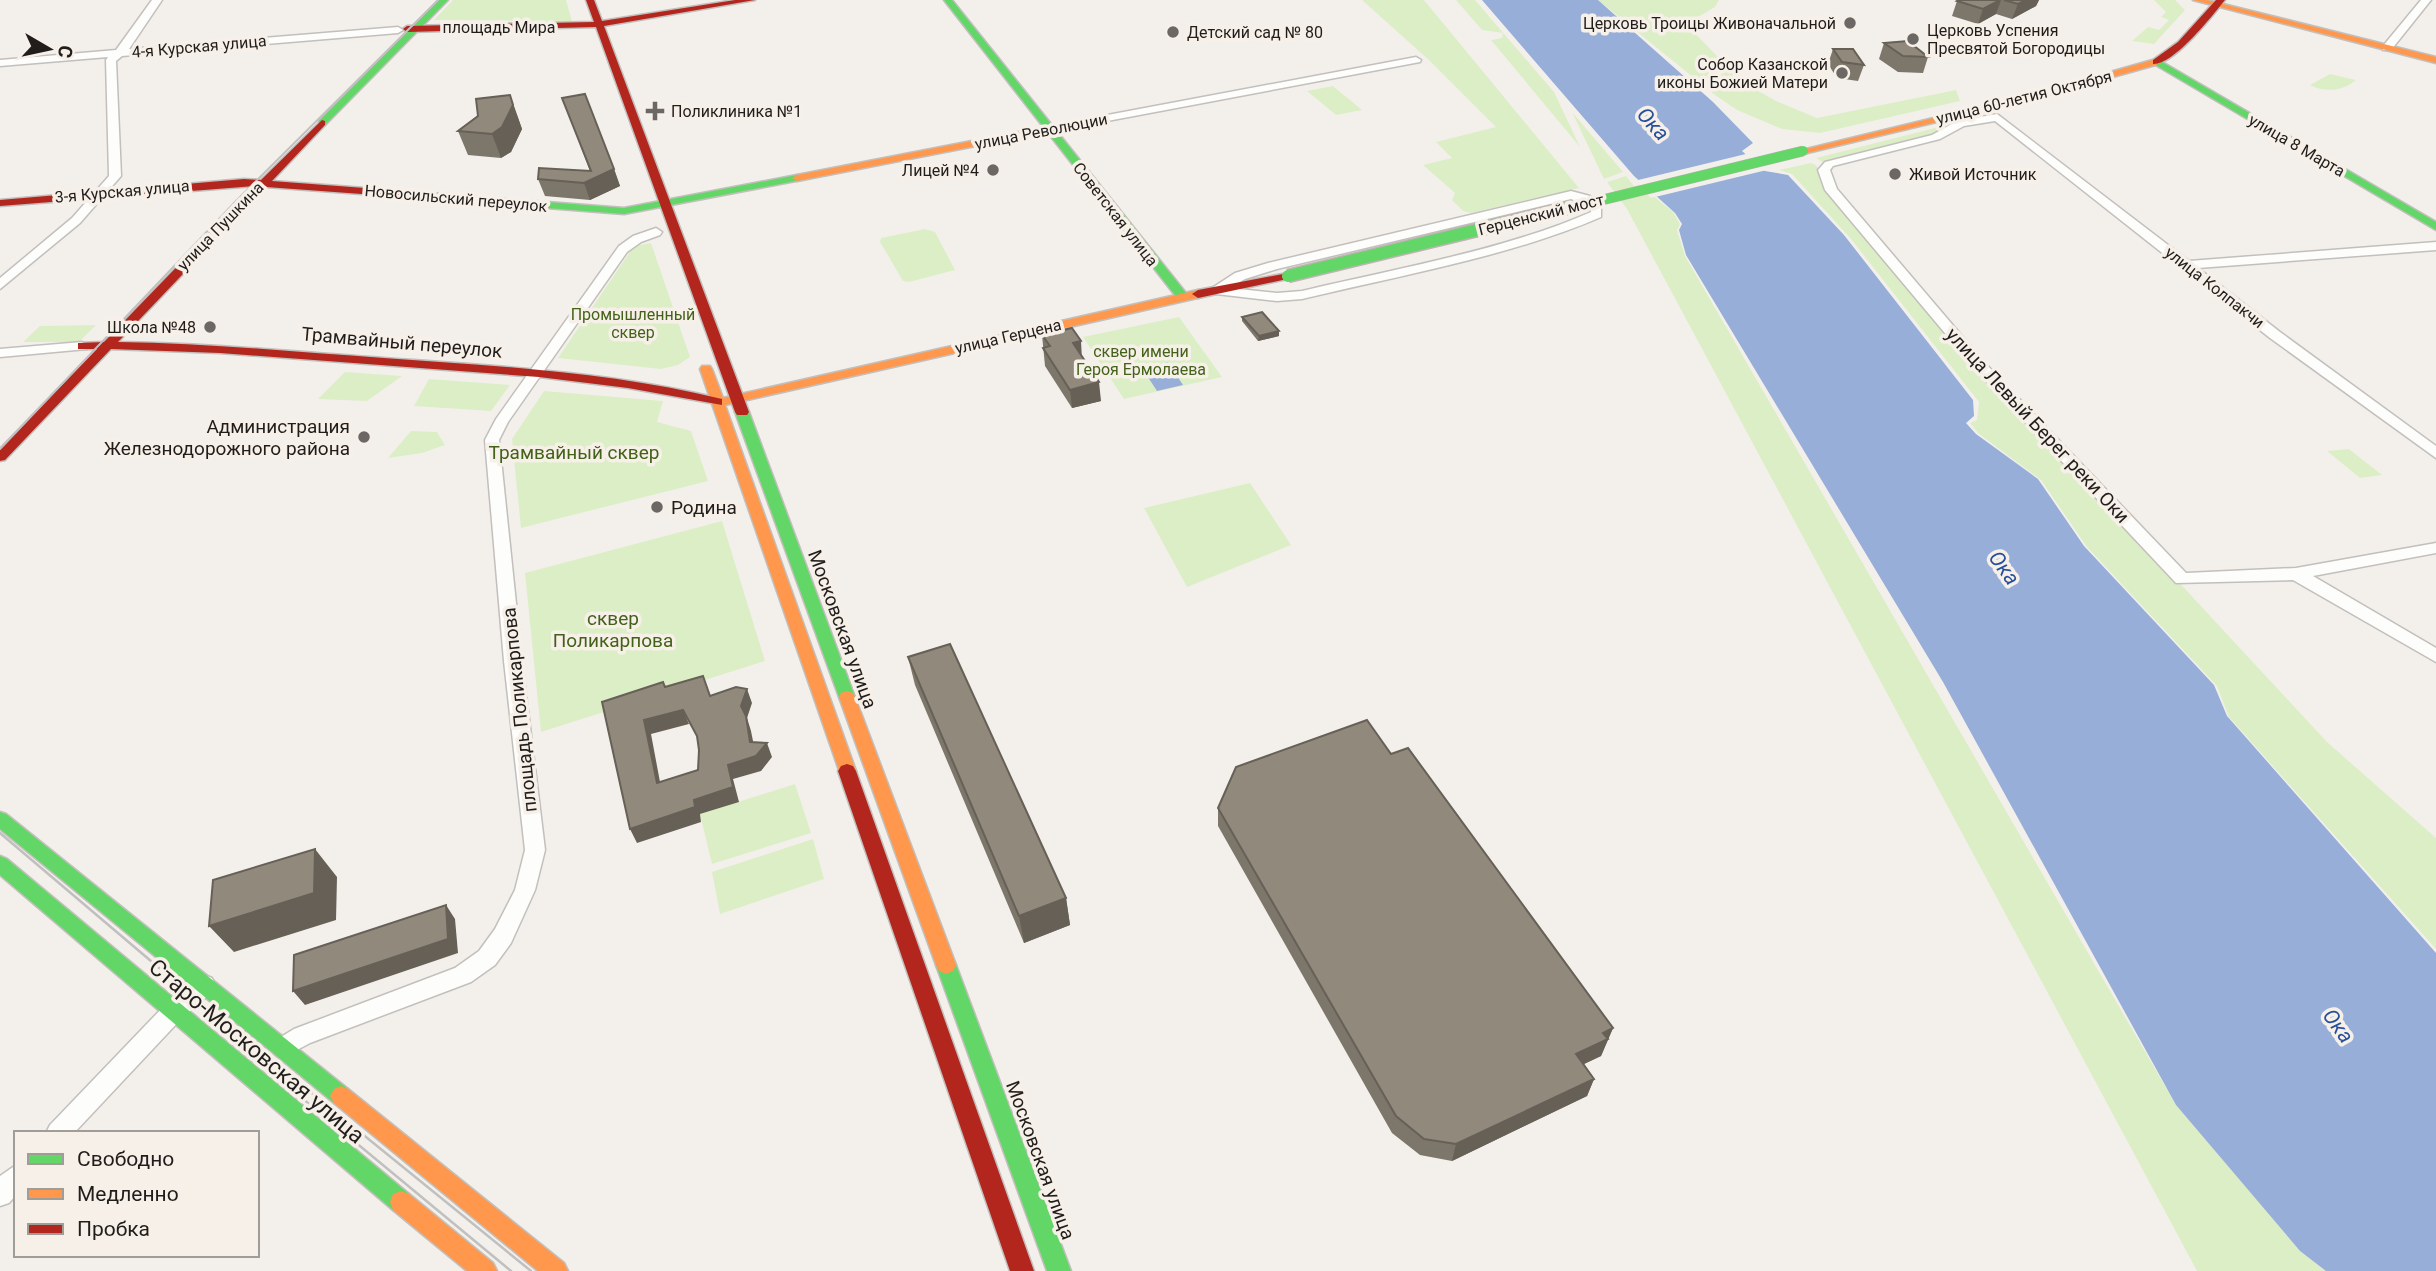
<svg xmlns="http://www.w3.org/2000/svg" width="2436" height="1271" font-family="Roboto,sans-serif">
<rect width="100%" height="100%" fill="#f3f0ec"/>
<!-- green -->
<path fill="#dceec6" d="M453,0H566L572,21L434,20Z
M1362,0H1424L1579,188L1471,213L1463,211L1452,200L1455,193L1423,165L1452,158L1436,142L1496,127L1430,61Z
M1456,0H1475L1554,92L1580,147L1491,40L1502,38L1503,33L1482,30Z
M1598,0H1719L1715,7L1686,24L1741,81L1776,101L1817,118L1956,90L1960,101L1820,133L1782,129L1737,110L1715,95Z
M2154,0H2175L2185,10L2154,44L2132,41L2148,27L2159,30L2169,20L2161,17L2166,12Z
M2330,74L2356,80C2343,91 2326,93 2310,85Z
M1333,86L1362,110L1336,115L1307,91Z
M1572,112L1623,172L1604,179Z
M1955,123L1935,134L1824,163L1816,158Z
M1811,163C1821,166 1825,180 1828,189L2174,577L2327,742L2436,838V949L2229,717L2217,686L2087,547L2041,480L1979,434L1970,423L1977,420L1979,402L1851,239L1792,174L1779,170Z
M1626,176L1634,186L1640,185L1673,212L1680,224L1677,230L1685,256L2176,1105L2300,1251L2326,1271H2197L1627,209L1607,182Z
M925,229L935,232L955,270L909,282L903,281L880,242L881,238Z
M651,243L690,357L678,365L661,369L558,358L634,246Z
M1179,317L1222,377L1124,399L1083,337Z
M96,325L79,342H23L40,326Z
M345,372L402,376L367,401L318,399Z
M429,379L510,385L491,411L414,406Z
M544,391L663,401L657,422L691,431L708,481L521,528L512,439Z
M411,431L437,432L445,445L422,453L388,458Z
M2349,449L2382,475L2360,478L2327,451Z
M1250,483L1291,545L1187,587L1144,508Z
M722,521L765,661L541,732L525,573Z
M795,784L811,833L712,864L700,814Z
M813,839L824,879L720,914L712,872Z"/>
<!-- water -->
<path fill="#97aed9" d="M1482,0H1598L1713,102L1753,143L1742,151L1765,171L1788,175L1844,235L1973,400L1974,416L1966,423L1976,434L2038,479L2084,546L2214,685L2227,716L2436,953V1271H2326L2300,1251L2176,1105L1943,682L1686,255L1679,230L1682,224L1675,213L1634,176Z
M1168,362L1183,385L1157,391L1142,368Z"/>
<!-- pier -->
<path fill="#f3f0ec" d="M1750,153L1771,169L1651,198L1634,181Z"/>
<g fill="none" stroke-linecap="round" stroke-linejoin="round">
<!-- street casing -->
<g stroke="#c2bfbc" stroke-width="3">
<path id="street" d="M152,0H162L129,49L398,27L403,30L398,33L122,56L116,61L121,176L80,223L0,289V278L72,218L109,176L106,60L108,57L0,66V60L116,50Z
M2421,0H2431L2391,50H2383V46Z
M1416,57L1421,60L1420,62L1049,132L1044,129L1049,126Z
M1997,114L2189,261L2436,242V250L2198,268L2280,332L2436,446V458L2270,338L1995,121L1964,126L1940,139L1833,166L1830,170L1837,189L1985,363L2186,573L2296,568L2436,543V553L2313,576L2436,648V662L2293,580L2176,583L1975,369L1825,190L1818,170L1825,162L1932,135L1957,121Z
M1571,191L1590,196L1601,203V217C1512,256 1397,276 1302,299L1277,301L1216,294L1209,290L1235,273L1268,263ZM1571,199L1591,207V212C1505,250 1394,269 1302,291L1277,293L1229,288L1245,279L1277,269Z
M656,228L662,232L660,235L641,242L627,252L508,422L499,440L522,661L545,850L535,890L511,943L495,965L471,982L310,1043L284,1057L276,1054L273,1047L276,1040L294,1029L455,968L479,951L495,929L515,890L525,850L504,661L485,440L496,419L619,246L633,236Z
M82,342L89,346L87,349L0,357V349Z
M204,975L212,978L215,985L212,992L182,1018L74,1133H46L50,1125L166,1004L196,978Z
M16,1165V1195L9,1203L0,1206V1176Z"/>
</g>
<!-- fast casing -->
<g stroke="#c2bfbc" stroke-width="3">
<path id="fast" d="M439,0H448L325,125H319V121Z
M944,0H952L1186,293V299H1178Z
M2157,59L2436,222V230L2154,64L2152,62Z
M797,175L801,176V180L624,214L471,202L466,199L471,196L624,208Z
M742,408L749,412L855,697L853,701H841L839,697L735,412Z
M0,812L6,814L348,1089L352,1096L348,1103L341,1106L334,1103L0,829Z
M0,856L7,859L409,1194L412,1202L409,1210L401,1213L393,1210L0,875Z
M946,956L953,959L956,965L1071,1271H1047L936,965L939,959Z"/>
</g>
<!-- slow casing -->
<g stroke="#c2bfbc" stroke-width="3">
<path id="slow" d="M2193,0H2207L2436,57V63Z
M2156,59L2161,62L2159,64L2045,96L1803,154L1798,151L2040,92Z
M1049,126L1052,127V131L797,181L792,178L797,175Z
M1198,290L1202,291V297L725,405L856,771L853,776L847,778L841,776L700,369L702,366H710L712,369L723,398Z
M847,691L853,693L855,697L956,965L953,971L946,974L939,971L936,965L839,697L841,693Z
M341,1086L348,1089L564,1263L568,1271H538L334,1103L330,1096L334,1089Z
M401,1191L409,1194L493,1263L497,1271H467L393,1210L390,1202L393,1194Z"/>
</g>
<!-- jam casing -->
<g stroke="#c2bfbc" stroke-width="3">
<path id="jam" d="M586,0H594L602,21L735,0H755L604,26L749,412L747,415H737L735,412L596,27L407,32L403,29L407,26L594,22Z
M2216,0H2225C2212,16 2174,65 2153,64V60L2178,42Z
M322,120L325,121V125L272,181L471,196L476,199L471,202L266,187L118,342C207,343 295,352 384,358C497,366 611,372 722,399V405L628,388L539,377L220,353L111,349L5,460L0,461V449L97,349H78V343L104,342L255,186L0,206V200L244,179L261,180Z
M1288,273L1292,274V278L1198,298L1192,294L1198,290Z
M847,764L853,766L856,771L1034,1271H1010L838,771L841,766Z"/>
</g>
<!-- street -->
<use href="#street" fill="#fdfdfc" fill-rule="evenodd"/>
<!-- fast -->
<use href="#fast" fill="#63d668" fill-rule="evenodd"/>
<!-- slow -->
<use href="#slow" fill="#ff974d" fill-rule="evenodd"/>
<!-- jam -->
<use href="#jam" fill="#b3261e" fill-rule="evenodd"/>
<!-- tram-far1 -->
<path stroke="#c1c0c0" stroke-width="2" d="M0,449L237,200L438,0"/>
<!-- tram -->
<path stroke="#c1c0c0" stroke-width="2.5" d="M0,833L191,995L531,1271
M250,1055L511,1271"/>
<!-- fast-bridge-far1 casing -->
<g stroke="#c0b3b3" stroke-width="11" stroke-linecap="butt">
<path id="fast-bridge-far1" d="M1561,210L1803,151"/>
</g>
<!-- fast-bridge casing -->
<g stroke="#c0b3b3" stroke-width="15" stroke-linecap="butt">
<path id="fast-bridge" d="M1288,276L1568,208"/>
</g>
<!-- fast-bridge-far1 -->
<use href="#fast-bridge-far1" stroke="#63d668" stroke-width="10"/>
<!-- fast-bridge -->
<use href="#fast-bridge" stroke="#63d668" stroke-width="12"/>
</g>
<!-- wall -->
<path fill="#7d766b" d="M1959,0H2039L2036,6L2012,19L1996,14L1978,24L1952,16L1957,1Z
M1884,43L1928,57L1923,73L1898,72L1879,59Z
M1833,49L1864,65L1858,81L1837,78L1828,64Z
M510,95L522,129L511,152L501,158L468,155L458,131Z
M562,98L614,169L620,186L590,200L545,196L538,179L590,171Z
M1242,317L1279,331V336L1258,341L1242,321Z
M1042,335L1082,357L1101,401L1072,408L1045,366Z
M908,657L1066,898L1070,925L1024,943L915,685Z
M1218,808L1613,1028L1601,1056L1584,1064L1594,1079L1587,1096L1452,1161L1420,1155L1392,1133L1218,826Z"/>
<!-- shaded-wall -->
<path fill="#666057" d="M2000,0H2001L1996,14L1978,24L1983,9Z
M2026,0H2039L2036,6L2012,19L2018,4Z
M510,95L522,129L511,152L501,158L492,134Z
M614,169L620,186L590,200L584,183Z
M1279,331V336L1258,341L1259,336Z
M1081,341L1082,360L1073,343Z
M1099,382L1101,401L1072,408L1070,390Z
M747,689L752,703L747,718L751,731L756,756L750,742L741,706Z
M683,710L689,724L651,734L663,798L657,783L644,720Z
M767,743L772,757L761,771L733,779L739,802L700,814L701,822L637,843L630,829L728,765Z
M315,849L337,877L336,920L234,952L209,926Z
M1066,898L1070,925L1024,943L1019,916Z
M446,905L455,919L458,953L305,1005L293,991Z
M1613,1028L1601,1056L1569,1071L1576,1054L1603,1033Z
M1594,1079L1587,1096L1452,1161L1456,1144Z"/>
<!-- building -->
<path fill="#91897c" stroke="#666057" stroke-width="2" fill-rule="evenodd" d="M1959,0H2000L1983,9L1957,1Z
M2004,0H2026L2018,4Z
M1908,41L1928,57L1903,56L1884,43Z
M1833,49H1853L1864,65L1842,62Z
M585,94L614,169L584,183L538,179L539,168L591,171L562,98Z
M510,95L513,105L502,127L492,134L458,131L478,116L476,99Z
M1262,312L1279,331L1259,336L1242,317Z
M1072,328L1081,341L1073,343L1099,382L1070,390L1043,348L1050,346L1042,335Z
M950,644L1066,898L1019,916L908,657Z
M703,676L710,696L736,687L747,689L741,706L746,716L750,742L767,743L756,756L728,765L733,787L694,800L695,807L630,829L602,702L663,682L665,687ZM683,710L697,736L699,750L698,770L657,783L644,720Z
M1367,720L1391,754L1408,748L1613,1028L1603,1033L1608,1039L1576,1054L1594,1079L1456,1144L1424,1139L1396,1116L1218,808L1236,767Z
M315,849L314,893L209,926L213,880Z
M446,905L448,939L293,991L294,955Z"/>
<!-- markers -->
<g fill="#6a6764" stroke="#f6f0e9" stroke-width="2.5">
<circle cx="1850" cy="23" r="7"/>
<circle cx="1173" cy="32" r="7"/>
<circle cx="1913" cy="39" r="7"/>
<circle cx="1842" cy="73" r="7"/>
<path d="M651.5 100.5h7v7h7v7h-7v7h-7v-7h-7v-7h7z"/>
<circle cx="993" cy="170" r="7"/>
<circle cx="1895" cy="174" r="7"/>
<circle cx="210" cy="327" r="7"/>
<circle cx="364" cy="437" r="7"/>
<circle cx="657" cy="507" r="7"/>
</g>
<g text-anchor="middle" stroke-width="7" stroke-linejoin="round" paint-order="stroke">
<!-- far-poi labels -->
<g font-size="16" fill="#201d1b" stroke="#f6f0e9" text-anchor="end">
<text x="1836" y="29">Церковь Троицы Живоначальной</text>
<text x="1927" y="36" text-anchor="start">Церковь Успения<tspan x="1927" dy="18">Пресвятой Богородицы</tspan></text>
<text x="1187" y="38" text-anchor="start">Детский сад № 80</text>
<text x="1828" y="70">Собор Казанской<tspan x="1828" dy="18">иконы Божией Матери</tspan></text>
<text x="671" y="117" text-anchor="start">Поликлиника №1</text>
<text x="979" y="176">Лицей №4</text>
<text x="1909" y="180" text-anchor="start">Живой Источник</text>
<text x="196" y="333">Школа №48</text>
</g>
<!-- far-street labels -->
<g font-size="16" fill="#201d1b" stroke="#f6f0e9">
<text x="499" y="33">площадь Мира</text>
<text transform="translate(199 46) rotate(-5)" y="6">4-я Курская улица</text>
<text transform="translate(2024 97) rotate(-14)" y="6">улица 60-летия Октября</text>
<text transform="translate(1041 131) rotate(-11)" y="6">улица Революции</text>
<text transform="translate(2297 145) rotate(30)" y="6">улица 8 Марта</text>
<text transform="translate(122 191) rotate(-5)" y="6">3-я Курская улица</text>
<text transform="translate(456 198) rotate(5)" y="6">Новосильский переулок</text>
<text transform="translate(1116 214) rotate(52)" y="6">Советская улица</text>
<text transform="translate(1541 214) rotate(-14)" y="6">Герценский мост</text>
<text transform="translate(220 226) rotate(-46)" y="6">улица Пушкина</text>
<text transform="translate(2215 287) rotate(38)" y="6">улица Колпакчи</text>
<text transform="translate(1008 336) rotate(-13)" y="6">улица Герцена</text>
</g>
<!-- far-park labels -->
<g font-size="16" fill="#436219" stroke="#f6f0e9">
<text x="633" y="320">Промышленный<tspan x="633" dy="18">сквер</tspan></text>
<text x="1141" y="357">сквер имени<tspan x="1141" dy="18">Героя Ермолаева</tspan></text>
</g>
<!-- street labels -->
<g font-size="19" fill="#201d1b" stroke="#f6f0e9">
<text transform="translate(402 342) rotate(5)" y="7">Трамвайный переулок</text>
<text transform="translate(2038 425) rotate(47)" y="7">улица Левый Берег реки Оки</text>
<text transform="translate(843 629) rotate(70)" y="7">Московская улица</text>
<text transform="translate(519 710) rotate(-96)" y="7">площадь Поликарпова</text>
<text transform="translate(1041 1160) rotate(70)" y="7">Московская улица</text>
</g>
<!-- poi labels -->
<g font-size="19" fill="#201d1b" stroke="#f6f0e9" text-anchor="end">
<text x="350" y="433">Администрация<tspan x="350" dy="22">Железнодорожного района</tspan></text>
<text x="671" y="514" text-anchor="start">Родина</text>
</g>
<!-- park labels -->
<g font-size="19" fill="#436219" stroke="#f6f0e9">
<text x="574" y="459">Трамвайный сквер</text>
<text x="613" y="625">сквер<tspan x="613" dy="22">Поликарпова</tspan></text>
</g>
<!-- water labels -->
<g font-size="21" font-style="italic" fill="#274f9b" stroke="#f6f0e9">
<text transform="translate(1653 124) rotate(48)" y="7">Ока</text>
<text transform="translate(2004 568) rotate(54)" y="7">Ока</text>
<text transform="translate(2338 1026) rotate(54)" y="7">Ока</text>
</g>
<!-- near-street labels -->
<g font-size="23" fill="#201d1b" stroke="#f6f0e9">
<text transform="translate(257 1051) rotate(40)" y="8">Старо-Московская улица</text>
</g>
</g>
<!-- legend -->
<rect x="14" y="1131" width="245" height="126" fill="#f6f0e9" stroke="#a09c97" stroke-width="2"/>
<rect x="28" y="1154" width="35" height="10" fill="#63d668" stroke="#a09c97" stroke-width="2"/>
<text x="77" y="1166" font-size="21" fill="#201d1b">Свободно</text>
<rect x="28" y="1189" width="35" height="10" fill="#ff974d" stroke="#a09c97" stroke-width="2"/>
<text x="77" y="1201" font-size="21" fill="#201d1b">Медленно</text>
<rect x="28" y="1224" width="35" height="10" fill="#b3261e" stroke="#a09c97" stroke-width="2"/>
<text x="77" y="1236" font-size="21" fill="#201d1b">Пробка</text>
<!-- north arrow -->
<g transform="translate(49 49) rotate(99)" stroke="#f6f0e9" stroke-width="5" paint-order="stroke">
<path d="M0-5L12 26L0 18L-12 26Z" fill="#201d1b"/>
<text y="-10" font-size="19" font-weight="bold" text-anchor="middle" fill="#201d1b">С</text>
</g>
</svg>
